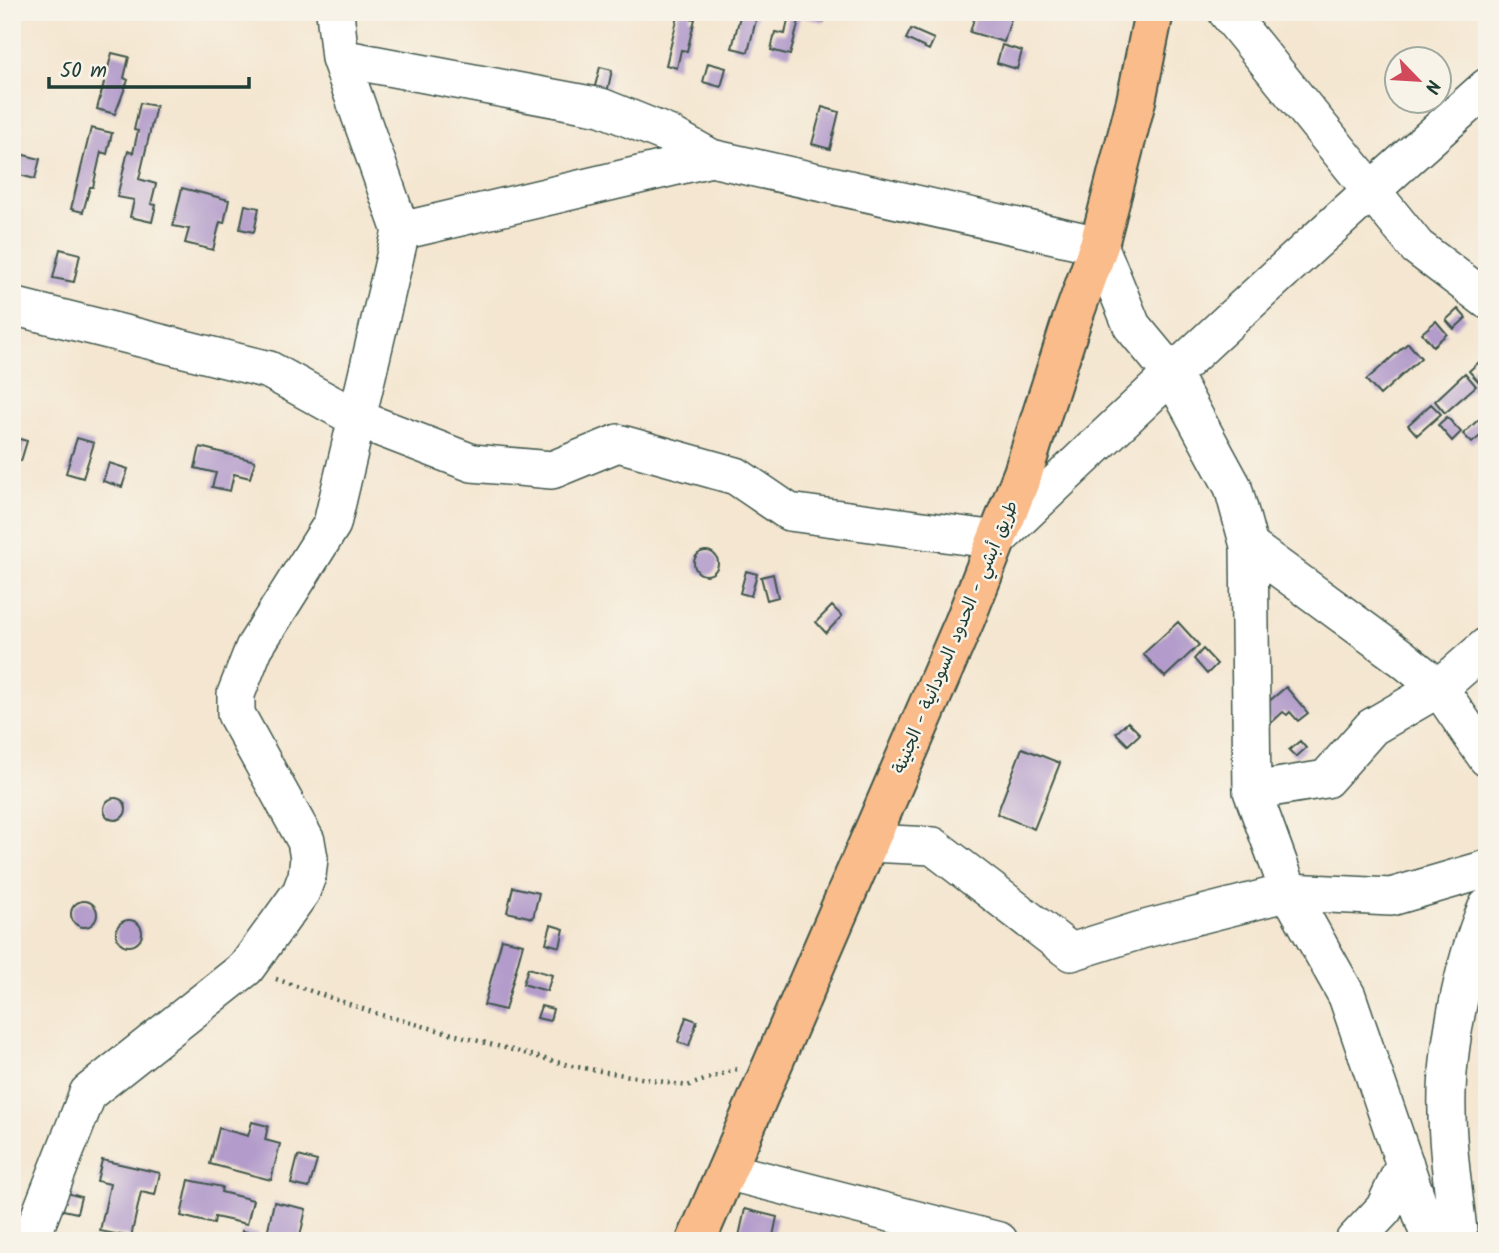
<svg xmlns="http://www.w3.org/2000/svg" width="1499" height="1253" font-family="Kalam,'Playpen Sans Arabic',sans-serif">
<rect width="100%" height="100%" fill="#f7f3e8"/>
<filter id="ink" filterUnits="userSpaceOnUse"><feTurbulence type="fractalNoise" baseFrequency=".0143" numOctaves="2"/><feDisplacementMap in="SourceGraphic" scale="14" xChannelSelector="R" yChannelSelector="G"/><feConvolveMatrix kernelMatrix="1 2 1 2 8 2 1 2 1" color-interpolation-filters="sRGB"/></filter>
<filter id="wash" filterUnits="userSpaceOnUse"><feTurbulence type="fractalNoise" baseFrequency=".00686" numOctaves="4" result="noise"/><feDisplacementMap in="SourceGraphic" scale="28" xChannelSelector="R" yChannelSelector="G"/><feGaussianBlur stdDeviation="1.57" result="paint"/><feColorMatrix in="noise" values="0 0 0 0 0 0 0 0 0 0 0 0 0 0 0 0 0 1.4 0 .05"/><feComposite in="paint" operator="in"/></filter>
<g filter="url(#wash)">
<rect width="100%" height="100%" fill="#f4e6d0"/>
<g id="blocks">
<!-- building -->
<path fill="#b39ccb" d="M679,12H691L689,18L695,19L687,51L681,50L677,68L666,65Z
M741,12H758L748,52L732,48Z
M803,12H826L824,22L802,17Z
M976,12L991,14V12H1013L1004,42L970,32Z
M789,15L800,17L790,55L771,50L775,32L785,34Z
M911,29L934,39L929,50L906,39Z
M1002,45L1022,51L1017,69L997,63Z
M112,53L129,57L124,78L128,80L115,114L97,109Z
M708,63L726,68L721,87L703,82Z
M600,67L612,70L607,93L594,90Z
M140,103L156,106L139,179L156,184L151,204L156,205L152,222L130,217L134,200L117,197L128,151L133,153L138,131L134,130Z
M822,107L839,112L830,149L812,144Z
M91,128L112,133L107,154L101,152L93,187H90L83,212L71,209Z
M12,152L40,159L35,179L12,173Z
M182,188L229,200L224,223L220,222L213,250L185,243L189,229L173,226Z
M245,205L259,208L254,232L240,229Z
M60,249L80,254L74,282L53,278Z
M1458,309L1466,318L1454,329L1446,320Z
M1436,321L1447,334L1433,346L1422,333Z
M1408,343L1421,358L1380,395L1366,380Z
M1487,355V391L1469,371Z
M1465,373L1476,386L1445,413L1435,401Z
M1431,404L1441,414L1417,435L1408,425Z
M1447,417L1461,432L1452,441L1438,425Z
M1478,420L1487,430L1472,443L1463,434Z
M12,437L27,441L21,461L12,459Z
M77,438L94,443L83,478L66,473Z
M200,447L255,461L250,478L234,474L230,491L212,487L216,473L195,468Z
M109,463L128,469L122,487L103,481Z
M694 563a12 12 0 1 1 24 0a12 12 0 1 1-24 0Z
M746,571L757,574L751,596L740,593Z
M773,574L778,597L767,600L761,577Z
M832,606L842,616L826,633L816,622Z
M1178,622L1199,645L1165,677L1143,654Z
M1203,649L1217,664L1207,674L1194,659Z
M1286,687L1308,713L1298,721L1290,712L1287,715L1283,712L1271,723L1260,709Z
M1128,722L1140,734L1128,745L1116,733Z
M1300,741L1306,748L1296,757L1289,750Z
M1022,748L1060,763L1034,829L997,814Z
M104 809a11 11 0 1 1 22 0a11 11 0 1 1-22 0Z
M513,887L539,893L533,918L507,912Z
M71 914a13 13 0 1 1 26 0a13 13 0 1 1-26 0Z
M116 933a13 13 0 1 1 26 0a13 13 0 1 1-26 0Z
M551,925L564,929L560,947L546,943Z
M502,939L523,944L505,1010L484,1005Z
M528,968L552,975L547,991L523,984Z
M541,1006L553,1009L550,1021L537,1018Z
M686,1017L697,1021L689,1046L678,1042Z
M252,1122L268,1126L265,1140L280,1144L271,1180L210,1164L219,1128L248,1136Z
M298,1156L317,1161L309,1188L291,1184Z
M102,1160L160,1173L155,1195L141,1192L131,1237L100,1231L110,1184L97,1181Z
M189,1180L222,1187L221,1192L253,1200L247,1224L215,1217L214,1224L181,1216Z
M67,1193L81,1197L77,1213L63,1210Z
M274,1202L306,1209L299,1241H280L266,1238Z
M745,1209L777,1217L772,1241H738Z
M242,1231L259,1234L258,1241H240Z"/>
</g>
</g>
<g filter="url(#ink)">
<use href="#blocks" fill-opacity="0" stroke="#3f564b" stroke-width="2"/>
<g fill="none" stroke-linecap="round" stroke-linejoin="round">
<!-- minor casing -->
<g stroke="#3f564b" stroke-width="40">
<path id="minor" d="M1227,12L1417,247L1487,300
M340,58L601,107L668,134L711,158
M401,231L711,158L1099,245L1132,326L1171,373L1233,487L1249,546L1252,791L1289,892L1347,996L1431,1241
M12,306L269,370L358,419L472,463L552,470L618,443L736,476L789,512L997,540C1157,386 1320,235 1487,87
M1249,546L1402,658L1439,688L1487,758
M1252,791L1326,779L1372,727L1439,688L1487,646
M868,843L933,846L1071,952L1141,930L1289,892L1391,897L1487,869
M726,1171L999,1241
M30,1241L88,1093L246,968L301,892L307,876L309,858L306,841L236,714V694L254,648L332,524L401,231L340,58L335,12
M1354,1241L1384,1209L1405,1164
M1459,1241C1455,1198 1447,1155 1447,1112C1445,1052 1463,962 1487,907"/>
</g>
<!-- highway casing -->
<g stroke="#3f564b" stroke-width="42">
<path id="highway" d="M696,1241L965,620L1023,473L1071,323L1099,245L1136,101L1154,12"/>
</g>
<!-- path -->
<path stroke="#3f564b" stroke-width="4.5" stroke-dasharray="2 5" stroke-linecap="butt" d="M276,979L378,1014L572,1066L687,1086L737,1069"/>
<!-- minor -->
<use href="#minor" stroke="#fff" stroke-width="37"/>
<!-- highway -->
<use href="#highway" stroke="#f9bc8a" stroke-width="38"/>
</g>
</g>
<g text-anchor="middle" stroke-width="5" stroke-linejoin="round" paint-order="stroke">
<!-- street labels -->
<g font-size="18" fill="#1f3d34" stroke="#f7f3e8">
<text transform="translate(955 637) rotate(-67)" y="6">طريق أبشي - الحدود السودانية - الجنينة</text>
</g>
</g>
<!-- margin -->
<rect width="1499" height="1253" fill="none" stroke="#f7f3e8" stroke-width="42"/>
<!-- north arrow -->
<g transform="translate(1418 80) rotate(115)"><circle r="33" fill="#f7f3e8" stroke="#a1aaa0" stroke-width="2"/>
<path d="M0-5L12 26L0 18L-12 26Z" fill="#d1495b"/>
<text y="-10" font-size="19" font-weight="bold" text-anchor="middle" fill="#1f3d34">N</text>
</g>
<!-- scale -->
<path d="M49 77v10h200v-10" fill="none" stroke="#1f3d34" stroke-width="3.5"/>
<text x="60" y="77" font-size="21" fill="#1f3d34" stroke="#f7f3e8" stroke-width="5" paint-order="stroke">50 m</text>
</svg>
